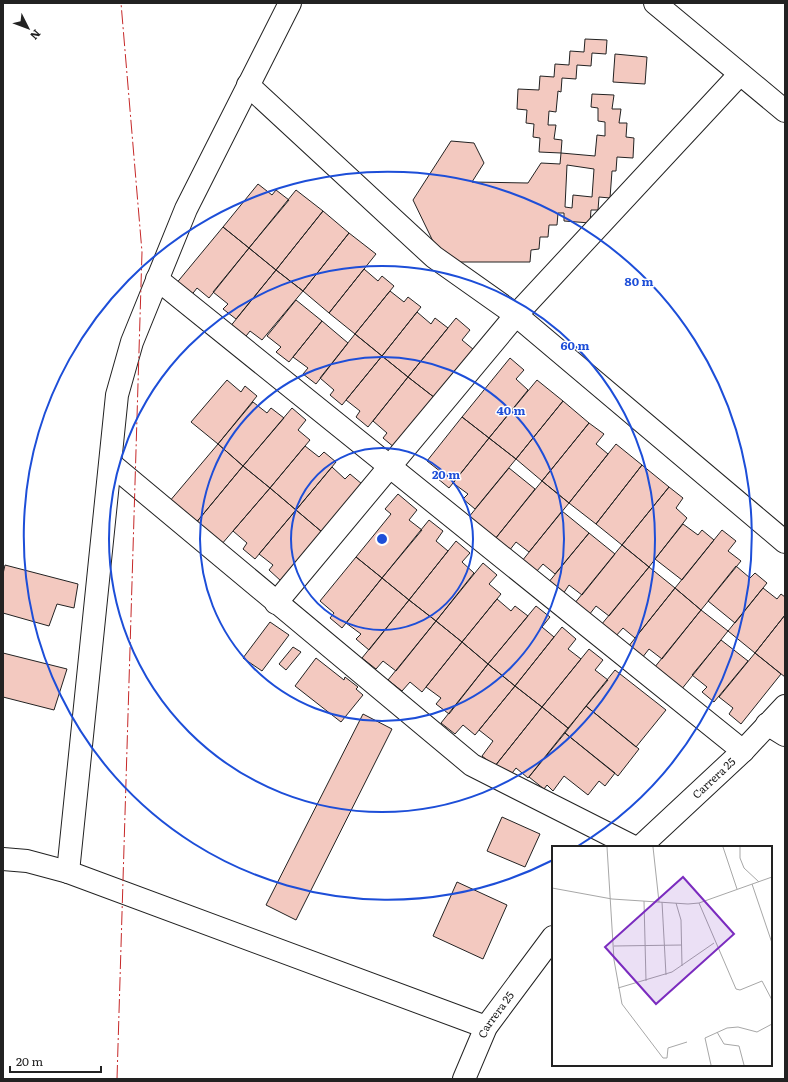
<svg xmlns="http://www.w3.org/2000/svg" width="788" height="1082" font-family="Literata,serif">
<rect width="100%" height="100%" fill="#fff"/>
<!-- building -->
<path fill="#f3c9c0" stroke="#222" fill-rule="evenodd" d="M585,39L607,40L606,54L592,53L591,66L577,65L576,79L562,78L561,92L558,91L556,112L549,111L548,125H556L554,139L562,140L561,153L539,152L540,138L533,137L534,124L526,123L527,110L517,109L518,89L539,90L540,76L554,77L555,64L569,65L570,51L584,52Z
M615,54L647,57L645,84L613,82Z
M592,94L614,95L612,109H621L619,123H627L626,137L634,138L633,158L617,157L616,171H612L610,198L599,197L598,210H591L590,223L564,221V213H558L557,225H549L548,237H540L539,249L531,250L530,262H443L413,200L451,141L474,143L484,163L472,182L528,183L541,163L560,164L561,153L595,156L597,135L605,136V122L598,121V108L591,107ZM567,165L594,169L592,197L573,195L572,208L565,207Z
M258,184L272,195L276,190L289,200L249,248L223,227Z
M296,190L323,211L276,270L249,248Z
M323,211L349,233L303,291L276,270Z
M223,227L249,248L209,298L197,288L190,297L175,285Z
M349,233L376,254L329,313L303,291Z
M249,248L276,270L236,319L223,309L228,304L213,292Z
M364,269L378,281L382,276L394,286L355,334L329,313Z
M276,270L303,291L262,340L250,331L243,340L229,328Z
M390,291L404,302L408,297L421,307L382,356L355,334Z
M296,300L322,321L289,362L276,352L281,347L267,336Z
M417,312L431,324L435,318L448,328L408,377L382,356Z
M456,318L470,330L462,340L474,350L435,398L408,377Z
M322,321L348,343L316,384L303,374L308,368L293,357Z
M355,334L382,356L342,405L330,395L334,390L320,378Z
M382,356L408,377L368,427L356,417L360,411L346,400Z
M510,358L524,370L516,379L528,390L489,438L462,417Z
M408,377L435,398L395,448L383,438L387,433L373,421Z
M227,380L241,392L245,386L257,396L218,444L191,422Z
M537,380L563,401L516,459L489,438Z
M563,401L589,423L542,481L516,459Z
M253,402L267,413L271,408L284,418L243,466L218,444Z
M292,408L306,420L298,430L310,440L270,488L243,466Z
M462,417L489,438L449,488L437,478L441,472L427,461Z
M589,423L604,434L596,444L608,454L569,503L542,481Z
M489,438L516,459L475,509L463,499L468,494L453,483Z
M218,444L243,466L195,524L169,502Z
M616,444L642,465L596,524L569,503Z
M305,446L319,457L324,452L336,462L296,510L270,488Z
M642,465L669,487L622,545L596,524Z
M243,466L270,488L221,545L195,524Z
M332,467L345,479L350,474L362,484L322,532L296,510Z
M509,468L535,489L495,539L468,518Z
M542,481L569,503L529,552L516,542L509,551L495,539Z
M669,487L683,498L676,508L687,518L649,567L622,545Z
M270,488L296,510L255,559L243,549L247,543L233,531Z
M398,494L417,510L409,520L422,530L382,578L356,557L391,514L385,509Z
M296,510L322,532L281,581L269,570L273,565L259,554Z
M562,511L589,533L555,574L543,564L536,572L522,561Z
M429,520L443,531L436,541L448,551L409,600L382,578Z
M683,524L698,535L702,530L714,540L682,580L655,559Z
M722,530L736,541L728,551L741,561L701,610L675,588Z
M589,533L615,554L582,595L569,585L563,594L548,583Z
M456,541L470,553L462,562L474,573L436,621L409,600Z
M622,545L649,567L609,616L596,606L589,615L574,604Z
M356,557L382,578L342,628L330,618L334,613L320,601Z
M483,563L497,575L489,584L501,594L462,642L436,621Z
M5,565L78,584L74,608L57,604L49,626L3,613V574Z
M736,566L750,578L755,573L767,583L735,623L708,601Z
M649,567L675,588L635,638L623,628L615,637L601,625Z
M382,578L409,600L369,650L356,639L361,634L346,623Z
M675,588L701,610L662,659L649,649L642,658L628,647Z
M763,588L777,599L781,594L785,597V615L755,653L728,631Z
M497,599L511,611L515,606L528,616L488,664L462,642Z
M409,600L436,621L396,671L383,661L376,669L362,658Z
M536,606L550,617L542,627L554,637L515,686L488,664Z
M701,610L728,631L681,690L654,668Z
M785,615V677L755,653Z
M436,621L462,642L422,692L410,682L402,691L388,680Z
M270,622L289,635L262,671L243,658Z
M562,627L576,639L568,649L581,659L542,707L515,686Z
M721,640L748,661L714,702L702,692L707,687L692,675Z
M462,642L488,664L449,714L436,704L441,698L426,687Z
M293,647L301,652L286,670L279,664Z
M589,649L603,660L595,670L608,680L568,728L542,707Z
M3,653L67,669L54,710L3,697Z
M755,653L781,674L741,724L729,714L733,708L719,697Z
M316,658L344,680L345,677L358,687L356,689L363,695L341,722L295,686Z
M488,664L515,686L475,735L463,725L455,734L441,723Z
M615,670L666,710L636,747L586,706Z
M515,686L542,707L495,766L482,756L493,741L479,730Z
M586,706L639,749L618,776L565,733Z
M542,707L568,728L528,778L516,768L509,777L495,766Z
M363,714L392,729L296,920L266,905Z
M565,733L615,773L605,786L599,781L588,795L564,776L553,791L547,785L544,789L529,777Z
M502,817L540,834L525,867L487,851Z
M457,882L507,905L483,959L433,936Z"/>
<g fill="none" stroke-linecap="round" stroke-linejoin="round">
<!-- minor casing -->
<g stroke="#222" stroke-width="24">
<g id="minor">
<path d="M655,3L785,111"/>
<path d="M248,85L434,257L516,315L785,542"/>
<path d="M157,279L743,751"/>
<path d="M111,464L472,765L634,847"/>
<path d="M276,603L516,315L740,74"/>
<path d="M767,724L785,735"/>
<path id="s1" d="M640,847L743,751L785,706"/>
<path d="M3,859L27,861L68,872L486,1027"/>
<path d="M68,872L117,395L132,342L186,209L290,3"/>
<path id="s2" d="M464,1079L486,1027L553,937"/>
</g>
</g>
<!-- minor -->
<use href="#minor" stroke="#fff" stroke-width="22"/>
<!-- power -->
<path stroke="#c62828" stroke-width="1" stroke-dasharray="14 3 2 3" stroke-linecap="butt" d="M117,1079L142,252L121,3"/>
</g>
<!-- distance rings -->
<g fill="none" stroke="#1d4ed8" stroke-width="2">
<circle cx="382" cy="539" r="91"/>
<circle cx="382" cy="539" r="182"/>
<circle cx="382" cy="539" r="273"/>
<path d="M553 860A364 364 0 1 1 578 846"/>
</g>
<g text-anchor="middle" stroke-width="3" stroke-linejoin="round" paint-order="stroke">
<!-- street labels -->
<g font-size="11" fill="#222" stroke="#fff">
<text dy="4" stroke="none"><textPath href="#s1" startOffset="101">Carrera 25</textPath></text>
<text dy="4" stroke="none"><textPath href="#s2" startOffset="72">Carrera 25</textPath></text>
</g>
</g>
<!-- overview -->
<g transform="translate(552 846)">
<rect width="220" height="220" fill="#fff"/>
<path fill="none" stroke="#a7a7a7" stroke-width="1" d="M55,1L62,114L70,158L111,212H115L116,202L135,196M101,1L107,56M171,1L185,43M188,1V12L192,22L207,36M200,38L220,97M0,42L60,53L136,58L147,57L220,31M92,55L94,135M110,56L114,129M124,57L129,74L130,120M147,57L184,143L188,144L210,135L220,154M62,100L130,99M66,142L120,126L162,97M165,186L172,198L187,200L192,219M159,219L153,192L175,182L186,181L205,186L220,178"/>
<path fill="#7b2cbf" fill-opacity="0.15" stroke="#7b2cbf" stroke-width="2" d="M131,31L182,88L104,158L53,101Z"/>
<rect width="220" height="220" fill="none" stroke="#222" stroke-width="2"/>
</g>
<circle cx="382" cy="539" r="6" fill="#1d4ed8" stroke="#fff" stroke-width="2"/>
<g font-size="12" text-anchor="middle" font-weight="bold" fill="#1d4ed8" stroke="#fff" stroke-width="3" stroke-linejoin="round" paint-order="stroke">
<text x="639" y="286">80 m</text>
<text x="575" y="350">60 m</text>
<text x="511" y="415">40 m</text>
<text x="446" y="479">20 m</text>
</g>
<!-- border -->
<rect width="788" height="1082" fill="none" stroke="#222222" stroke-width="8"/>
<!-- north arrow -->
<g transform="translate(28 28) rotate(132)" stroke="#ffffff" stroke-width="3" paint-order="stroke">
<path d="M0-3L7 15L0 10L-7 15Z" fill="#222222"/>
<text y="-6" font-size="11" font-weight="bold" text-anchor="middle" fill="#222222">N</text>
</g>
<!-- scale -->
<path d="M10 1066v6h91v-6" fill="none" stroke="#222222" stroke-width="2"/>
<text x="16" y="1066" font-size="12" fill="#222222" stroke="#ffffff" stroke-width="3" paint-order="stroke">20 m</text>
</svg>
